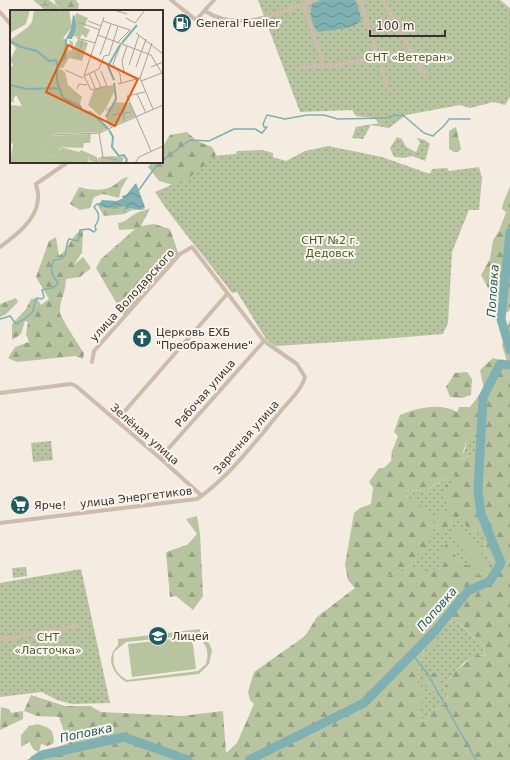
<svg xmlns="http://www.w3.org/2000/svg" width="510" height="760" font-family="'DejaVu Sans',sans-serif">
<defs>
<pattern id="green-dots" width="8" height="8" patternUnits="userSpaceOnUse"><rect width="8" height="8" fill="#b8c4a0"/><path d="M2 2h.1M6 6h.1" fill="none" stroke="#97a083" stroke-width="1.8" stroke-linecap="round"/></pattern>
<pattern id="forest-firs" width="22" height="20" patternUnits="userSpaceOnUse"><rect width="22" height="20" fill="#b8c4a0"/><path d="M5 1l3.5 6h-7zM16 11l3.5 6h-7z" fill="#97a083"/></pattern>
<pattern id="wetland-marsh" width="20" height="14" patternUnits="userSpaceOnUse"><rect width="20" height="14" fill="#b8c4a0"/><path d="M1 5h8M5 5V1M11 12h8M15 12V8" fill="none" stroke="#97a083"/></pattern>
<pattern id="water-waves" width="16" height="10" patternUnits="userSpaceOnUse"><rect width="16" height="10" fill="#7fb0b2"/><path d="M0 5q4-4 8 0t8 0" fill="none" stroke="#699091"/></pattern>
</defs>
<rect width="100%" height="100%" fill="#f4ebe1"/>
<!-- green -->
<path fill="url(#green-dots)" d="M258,0H500L510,8V97L505,105L494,102L470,108L460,105L406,115L389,128L371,125L363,139L352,138L356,127L379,123L374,118L356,116L352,110L300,112Z
M397,137L402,139L406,147L416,152L420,143L417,138L425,140L430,144L425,161L412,156L404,158L394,157L390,148Z
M328,146L382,157L430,174L432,169L447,168L449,171L479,167L482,178L479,210H469L452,252L448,323L443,334L370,340L275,346L266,339L237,292L232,293C207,259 178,227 155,192L185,179L210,156L236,154L237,151L262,150L273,153V157L286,161L305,151Z
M467,438L481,439C478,450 472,457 460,459L465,449Z
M51,441L53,460L33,462L31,443Z
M455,474L445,530L455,517L467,518L486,534L484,547L491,563L487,569L477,576L456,559V552H443L439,558L444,564L441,568L432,571L425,579L421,576L425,567L378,580L415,563L425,510L407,497L405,492L410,490L425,491C435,484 445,481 455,474Z
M26,567L27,576L13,578L12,568Z
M81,569L110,703L72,704L57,700L42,692L0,697V583Z
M454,621C468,628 468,636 481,641L486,656C468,652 452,674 444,687L448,697L443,707L430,711L427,720L423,722L417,711V679L424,649L434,635L439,633L443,624Z"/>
<!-- forest -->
<path fill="url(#forest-firs)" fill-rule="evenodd" d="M54,0H76L79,4L78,11C67,11 59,12 54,0Z
M456,127L461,149L458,152H454L449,149V131Z
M187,132L197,141L212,147L216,155L198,171L176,186L159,181L148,167L152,162H162V148L170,135Z
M128,177L121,189L119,198L103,194L94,197L90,208L80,210L70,204L79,187C88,190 103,191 111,187C118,184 120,178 128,177Z
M510,186V309L508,312L503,313L500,309L499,299L488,288L481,275L490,259L493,240L499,231L506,212L502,209C502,204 508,192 510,186Z
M150,208L141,226L154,224L170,229L179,255L124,316L96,268L101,259L135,229L119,230L118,223C127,222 127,218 135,214C139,211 145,211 150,208Z
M83,229L82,252L74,265L83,257L91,268L80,277L66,279C66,292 59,302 60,313C60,316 81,349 84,353L83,359L75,356L17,362L8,358L15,347L29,342L26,334L28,322L25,321L21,334L12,340V324L26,309L31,299L37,298L41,305L49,299L36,277L49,241L56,237L59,256C71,247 70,236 83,229Z
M16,298L18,302L6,314L0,317V304Z
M510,319V760H26L68,743L59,717L37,716L24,711L31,695L65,706H90L101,712L182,716L223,711L226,753L237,743L254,704L250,700L248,692L254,672L305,636L317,617L355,588L348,580L345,565L354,513L360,508L371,504L373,488L369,482L379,468H384L391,461L392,451L398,436L394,432L400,415C417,408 440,402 457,412L459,407H470L484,389L480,370L493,358L507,362L502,345ZM467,438L481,439C479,449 472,457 461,459ZM455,475L452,484L447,483L444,489L443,502L448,505L447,513L438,512L436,528L439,533L445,530L455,517L467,518L465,524L471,532H481L486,534L484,547L491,563L487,569L477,576L473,566L465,565L456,559L455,547L446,544L439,558L444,564L441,568L432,571L425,579L421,576L426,567H415L383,578L415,563L417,555L423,553C441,523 437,514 407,497L405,492L410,490L425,491C435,484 445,480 455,475ZM454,621C468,627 468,636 481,641L486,656L475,655L454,672L444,687L448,697L443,707L430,711L427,720L423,722L417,711L424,698L417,679L424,649L429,650L436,643L434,635L439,634L443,624Z
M467,372L472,379L471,395L462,398L450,397L446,387L455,373Z
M197,516L200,534L203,596L193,610L176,596L170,597L166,552L187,545L197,534L186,519Z
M432,672L441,675L440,685L435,693L425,687V679Z
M1,707L9,709L11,713L23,711V719L0,730Z
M38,724C52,729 53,729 54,743L47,746L41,744L39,752L34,750L29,742L21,747V735L29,726Z"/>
<!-- wetland -->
<path fill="url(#wetland-marsh)" d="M33,0H49L64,11H46Z
M120,205L127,206L125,211L129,208L140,210L145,207L144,210H132L124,214L104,216L98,206L106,208Z"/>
<!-- pitch -->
<path fill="#b8c4a0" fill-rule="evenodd" d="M460,525L489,563L481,572L450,535Z
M200,629V634L209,643L212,650L209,664L199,674L126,682C112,673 105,658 118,645V639ZM193,635C206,641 210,650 206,664L198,671L127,680C115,673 112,665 114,652L126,642Z
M192,637L196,669L132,677L128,644Z"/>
<!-- water -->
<path fill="url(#water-waves)" d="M322,0H355L360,13L361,22L347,28L318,32C312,25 309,13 312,4Z
M136,183C139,191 142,199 145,207L140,210L130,208L123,211L126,206L106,208L98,206L102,200L117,201L123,198L122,196L126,195Z"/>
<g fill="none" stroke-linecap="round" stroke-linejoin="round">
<!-- stream -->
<path stroke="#7fb0b2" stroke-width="1.5" d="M162,161L190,140L209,141L234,129H255L262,133L267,127H264L263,124L267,115L285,119L307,115H324L338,119L386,118L396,115L404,116L424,133L433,136C438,130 445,127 449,119H470
M138,191L157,165L161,162
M0,319L10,316L16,324C21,321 31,316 33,311C35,305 33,303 37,298L42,299L44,297L42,290C49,288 56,289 58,282C51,275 50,269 54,260C71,259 63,249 69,239L78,241L80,230L89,229L94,232L96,230L95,226C100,219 100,214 94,207L97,204H102
M412,654L427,673L476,760"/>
<!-- river -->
<path stroke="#7fb0b2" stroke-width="9" d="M510,232L501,319L510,350
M34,760L42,755L124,737L188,760
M249,760L364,703L435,631L468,591L490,581L501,563L481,514L478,491L483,397L500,364L510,365"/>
<!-- street -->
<path stroke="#cdbbac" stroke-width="4" d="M171,0L196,20L214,0
M360,0L388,89
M383,0L425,76
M303,4L324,65
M205,11C241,34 278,12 314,0
M0,12L11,25
M299,68L336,65L379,57
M0,247C15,236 37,220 38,199C39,194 37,189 36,184L68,162
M0,393L71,384L76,386L160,458L202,496
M117,420L227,294
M160,458L264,341
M0,523L197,499C229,477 255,442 280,412C288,402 301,391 305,377L297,364L264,341L192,247L180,254L94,351L92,362
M0,640L77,626"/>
</g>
<!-- icons -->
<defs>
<g id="fuel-disc" transform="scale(1)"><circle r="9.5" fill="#1f5a5e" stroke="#fbf5ee"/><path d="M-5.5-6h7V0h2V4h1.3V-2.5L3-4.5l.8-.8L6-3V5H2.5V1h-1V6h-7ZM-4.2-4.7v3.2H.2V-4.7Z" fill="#fff"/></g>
<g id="church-disc" transform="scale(1)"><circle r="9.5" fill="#1f5a5e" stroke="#fbf5ee"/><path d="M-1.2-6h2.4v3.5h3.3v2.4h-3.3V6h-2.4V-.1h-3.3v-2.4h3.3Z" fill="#fff"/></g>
<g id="supermarket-disc" transform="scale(1)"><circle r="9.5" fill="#1f5a5e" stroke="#fbf5ee"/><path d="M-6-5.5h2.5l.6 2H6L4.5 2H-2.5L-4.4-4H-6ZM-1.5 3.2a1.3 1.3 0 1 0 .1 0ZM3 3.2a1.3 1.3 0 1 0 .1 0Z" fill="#fff"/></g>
<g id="school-disc" transform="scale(1)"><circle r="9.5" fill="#1f5a5e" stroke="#fbf5ee"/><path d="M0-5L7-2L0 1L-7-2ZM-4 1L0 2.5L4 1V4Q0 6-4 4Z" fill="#fff"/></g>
</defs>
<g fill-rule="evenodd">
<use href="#fuel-disc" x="182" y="23"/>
<use href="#church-disc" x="142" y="338"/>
<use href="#supermarket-disc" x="20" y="505"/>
<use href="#school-disc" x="158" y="636"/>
</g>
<g text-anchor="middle" stroke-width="4" stroke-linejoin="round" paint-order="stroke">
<!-- poi labels -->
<g font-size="11" fill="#3b302b" stroke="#fbf5ee" text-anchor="start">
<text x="196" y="27">General Fueller</text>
<text x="156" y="336">Церковь ЕХБ<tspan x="156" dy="13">"Преображение"</tspan></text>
<text x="34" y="509">Ярче!</text>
<text x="172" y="640">Лицей</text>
</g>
<!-- park labels -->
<g font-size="11" fill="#4a5a2e" stroke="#fbf5ee">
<text x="409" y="61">СНТ «Ветеран»</text>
<text x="330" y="244">СНТ №2 г.<tspan x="330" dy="13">Дедовск</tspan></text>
<text x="48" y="641">СНТ<tspan x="48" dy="13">«Ласточка»</tspan></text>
</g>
<!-- street labels -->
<g font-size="11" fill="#3b302b" stroke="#fbf5ee">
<text transform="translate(132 295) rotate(-48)" y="4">улица Володарского</text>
<text transform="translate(205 393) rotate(-49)" y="4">Рабочая улица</text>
<text transform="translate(145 434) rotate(41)" y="4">Зелёная улица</text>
<text transform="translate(246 437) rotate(-49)" y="4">Заречная улица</text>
<text transform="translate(136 497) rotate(-7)" y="4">улица Энергетиков</text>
</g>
<!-- water labels -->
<g font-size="12" font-style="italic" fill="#1f5a5e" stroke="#fbf5ee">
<text transform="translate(493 291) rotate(-86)" y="4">Поповка</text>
<text transform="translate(437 609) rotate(-49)" y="4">Поповка</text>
<text transform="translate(86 733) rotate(-12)" y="4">Поповка</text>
</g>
</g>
<!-- overview -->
<g transform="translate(10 10)">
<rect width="153" height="153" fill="#f4ebe1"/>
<path d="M66,3L78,8L74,17L80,20L76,28L72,24L70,28L63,26ZM68,29L78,33L72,51L59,48ZM103,75L104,82L96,98L98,100L96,102V98L90,106L78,95L84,79ZM104,92L120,93L126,106L100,117L96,111L99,96L100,98ZM81,124L80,133H74L73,138L51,137L44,146L34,145V137L39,136L41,126ZM102,146L114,147L112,153H87L92,147Z" fill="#b8c4a0"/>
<path d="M0,0H20L16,14L0,23ZM24,0H59L62,17L53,28L57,31V39H60L57,42L62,40L59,30L63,32V41L53,58H49L55,62L58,75L72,87L70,94L72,100L81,101L99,117L90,122L42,124L39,136L34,137V145L44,146L46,139L50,140L51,137L69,142L71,140L87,147V153L80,151L78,146L79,151L75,153H0L3,135L0,130V95L12,96L6,85L3,90L5,92H0V58L3,55L0,51L6,38L2,34L0,35V30L17,18L22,12Z" fill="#b8c4a0"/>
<path d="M63,5L65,6L66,18L62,29H56L61,19Z" fill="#7fb0b2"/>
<path fill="none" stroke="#7fb0b2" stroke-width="2" d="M56,29L55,48L47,55V71L53,88L70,96L72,100L84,105L98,119M0,31L11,37L27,41L39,51L46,50L47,55M112,33L127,15M104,70L98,56L110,35M0,75L17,79L50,78M96,107L106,89L104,73M99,120L103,127L102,137L109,146L114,145L117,150L115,153"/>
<path fill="none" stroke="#aaa098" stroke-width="1" d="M104,0L117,4M116,8L125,13L135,0M78,11L91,16M93,11L120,20L107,33M68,12L90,20M126,23L153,44M88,25L141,45L153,65M67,28L85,33M90,45L101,14M67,48L73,29M119,55L129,25M126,57L136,29M141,57L153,52M55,60L73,68M84,61L91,77M114,62L112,51L117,36M79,63L85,78M74,66L89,59L94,46L99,45L108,16M74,66L94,7M74,66L81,80L97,76L91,61M130,68L142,33M130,68L143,99M131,71L152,63M111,73L110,64L103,54L111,34M108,74L130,68M67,79L69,74L77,75M135,82L117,86L141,141M127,84L136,103M102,105L121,102M115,112L113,104L118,88M89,123L93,147M42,125L89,123L153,95M87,153L88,149L93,147L107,150L109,153M125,153L129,147L153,136"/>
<path fill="#e8590c" fill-opacity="0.15" stroke="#e8590c" stroke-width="2" d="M58,35L128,69L105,116L36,82Z"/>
<rect width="153" height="153" fill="none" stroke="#3b302b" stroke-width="2"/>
</g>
<!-- scale -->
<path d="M370 30v6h75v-6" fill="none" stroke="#3b302b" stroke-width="2"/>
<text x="376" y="30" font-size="12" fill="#3b302b" stroke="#fbf5ee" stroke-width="3" paint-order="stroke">100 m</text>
</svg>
